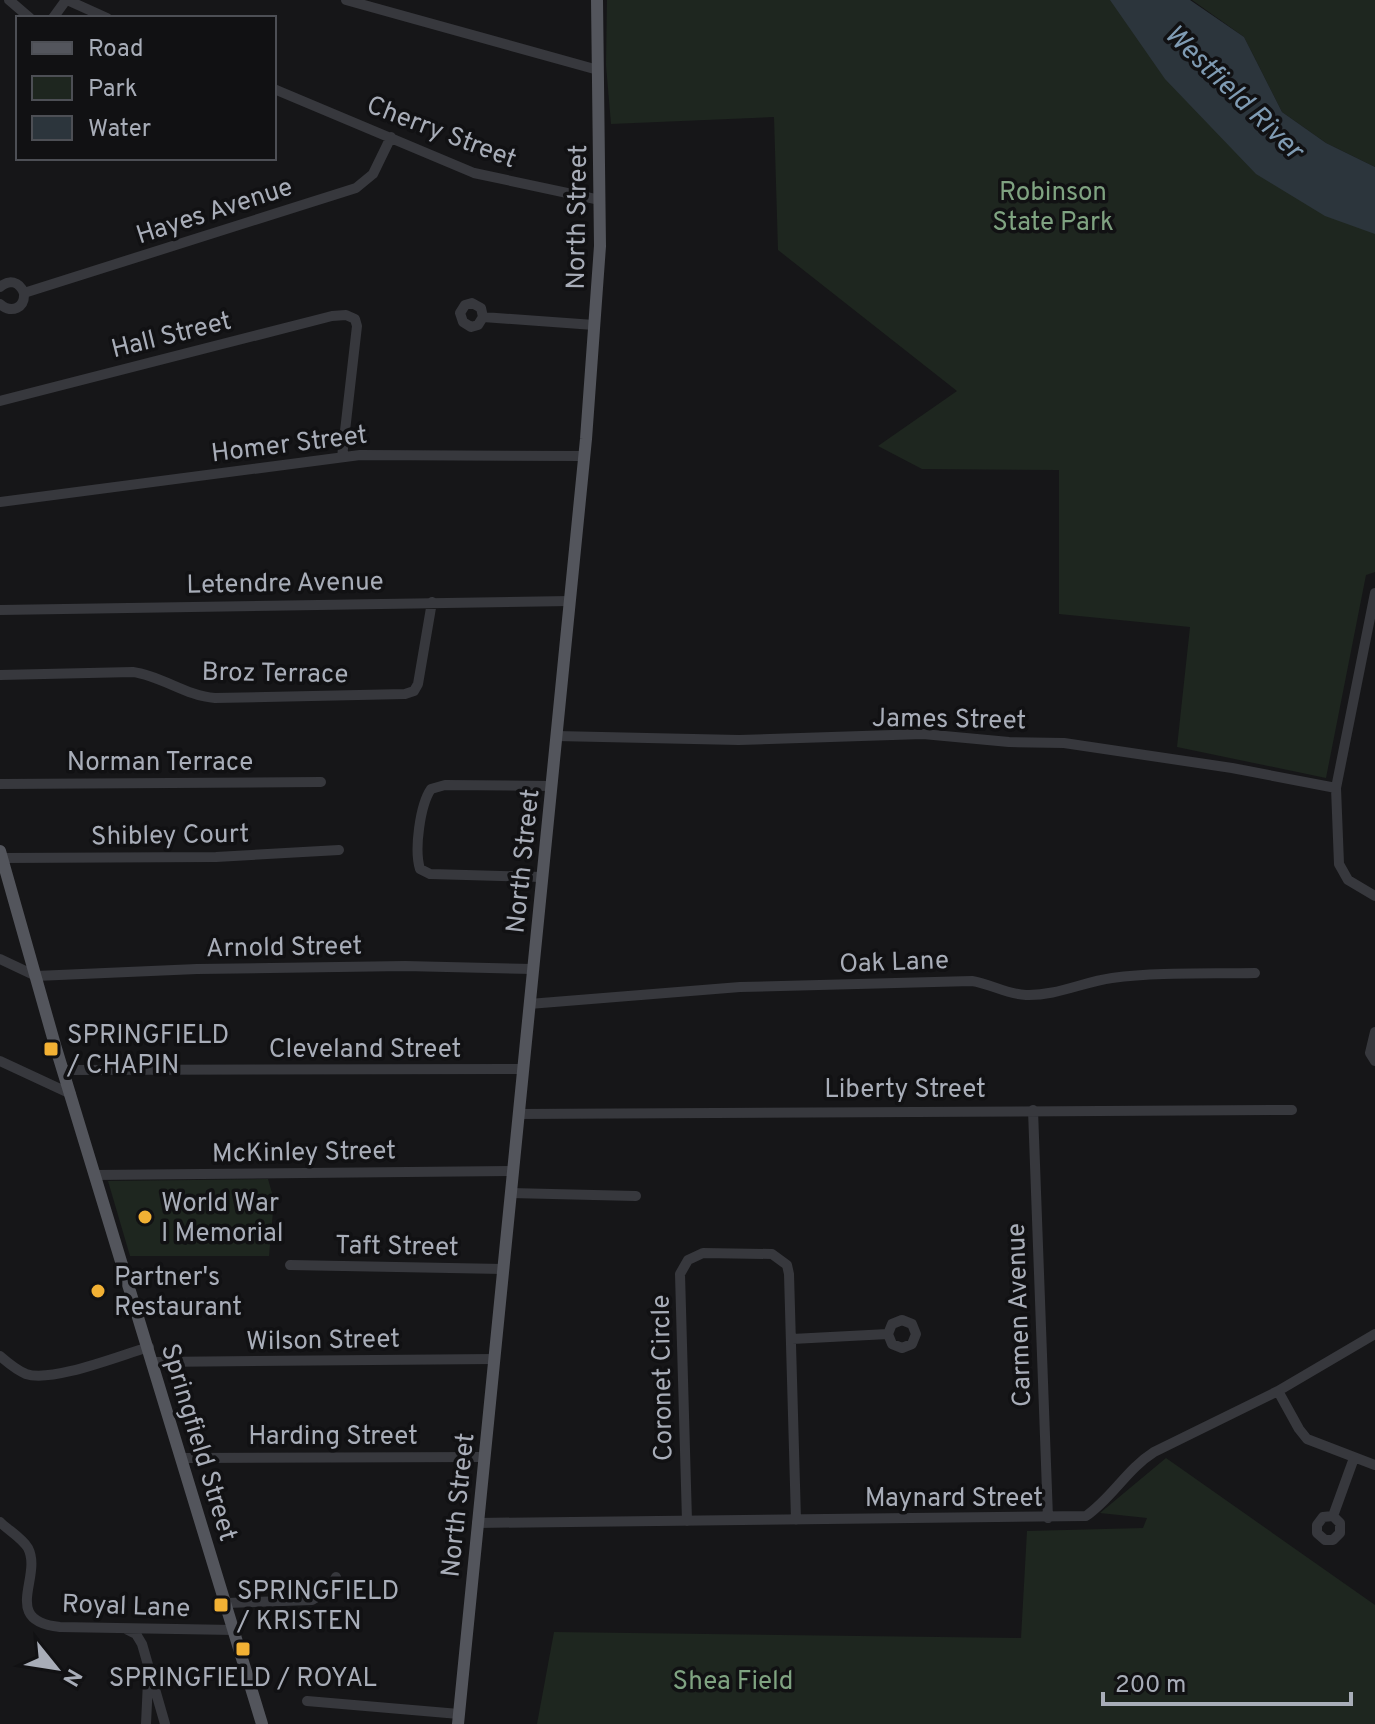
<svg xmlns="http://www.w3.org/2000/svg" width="1375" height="1724" font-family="Overpass,sans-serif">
<rect width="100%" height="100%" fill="#161618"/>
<!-- green -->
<path fill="#1e261f" d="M607,0H1143L1375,196V572L1366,575L1326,778L1177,747L1190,627L1059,614V470L922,469L878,446L957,391L778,250L774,117L611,124L606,65Z
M1192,0H1375V167L1326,143L1282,112L1244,37Z
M268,1179L274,1200L269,1256H130L108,1181Z
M1166,1458L1375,1605V1724H537L554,1632L1021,1638L1027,1531L1143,1528L1147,1518L1100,1513Z"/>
<!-- water -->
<path fill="#2c353c" d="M1110,0H1190L1244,37L1282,112L1326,143L1375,167V234L1325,216L1256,174L1165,79Z"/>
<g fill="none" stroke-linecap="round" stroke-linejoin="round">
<!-- minor -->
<path stroke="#37383d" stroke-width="10" d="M9,0L30,18
M67,0L107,18
M346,0L598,70
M53,18L66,0
M274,89L474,173L600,200
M0,287C9,279 19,281 24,293
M24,293L356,188L373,174L391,137
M0,304C12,314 25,308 24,293
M483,317L478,325L471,327L463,322L460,313L465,305L472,303L481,308L483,317L594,325
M0,401L332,316L346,315L355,319L357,326L342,457
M0,502L360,455L584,456
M1375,593L1336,788L1339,864L1348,880L1375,896
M0,610L570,601
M0,675L133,672C162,676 186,696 215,698L405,694L414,691L418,684L432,602
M556,736L739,740L923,734L1009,742L1064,743L1232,768L1336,788
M0,784L321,782
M2,858L216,857L339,850
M542,877L430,874L420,869C414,850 420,805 431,789L445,785L551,786
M0,959L36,976L197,969L405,966L533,969
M529,1004L740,987L972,981C991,984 1006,994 1026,995C1056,996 1083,982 1112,978C1159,972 1208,974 1255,973
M1375,1032L1370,1053L1375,1061
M0,1061L71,1094
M63,1070L523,1069
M1033,1110L1048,1518
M518,1114L1292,1110
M95,1175L513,1171
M510,1193L636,1196
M290,1265L503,1269
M792,1339L888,1334L892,1344L902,1348L912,1344L916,1334L912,1324L902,1320L892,1324L888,1334
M0,1356C8,1363 16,1370 26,1374C52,1383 121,1355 149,1347
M154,1362L494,1359
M1278,1391L1299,1429L1307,1439L1375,1465
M182,1458L484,1457
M1333,1516L1323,1517L1317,1525V1533L1325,1540H1333L1340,1533V1523L1333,1516L1354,1458
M687,1521L680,1274L688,1260L703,1253L772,1254L787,1265L789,1274L796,1520
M0,1522C8,1530 22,1538 28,1548C43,1577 0,1621 60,1627L234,1630
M477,1523L1086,1516C1112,1498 1127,1469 1154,1452L1278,1391L1375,1334
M226,1603L312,1600L330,1589L336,1577
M126,1629L136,1634L142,1644L165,1724
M307,1701L459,1714
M146,1724L148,1681"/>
<!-- major -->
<path stroke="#53555c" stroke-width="12" d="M0,851L55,1045L262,1724
M458,1724L586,439L600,246L597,0"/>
</g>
<!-- markers -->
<g fill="#f2b134" stroke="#111113" stroke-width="3">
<rect x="43" y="1041" width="16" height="16" rx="4"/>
<circle cx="145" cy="1217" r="8"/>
<circle cx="98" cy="1291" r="8"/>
<rect x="213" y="1597" width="16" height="16" rx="4"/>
<rect x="235" y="1641" width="16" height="16" rx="4"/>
</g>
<g text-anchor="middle" stroke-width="7" stroke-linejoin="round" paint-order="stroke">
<!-- street labels -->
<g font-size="26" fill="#a8adb8" stroke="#111113">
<text transform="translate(442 131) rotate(21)" y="9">Cherry Street</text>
<text transform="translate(214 210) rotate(-18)" y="9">Hayes Avenue</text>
<text transform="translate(576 217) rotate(-89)" y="9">North Street</text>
<text transform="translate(171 334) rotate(-14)" y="9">Hall Street</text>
<text transform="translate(289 443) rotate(-7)" y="9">Homer Street</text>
<text transform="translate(285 582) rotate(-1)" y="9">Letendre Avenue</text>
<text transform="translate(275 672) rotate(1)" y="9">Broz Terrace</text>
<text transform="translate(949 718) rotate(1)" y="9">James Street</text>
<text x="160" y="770">Norman Terrace</text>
<text transform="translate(170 834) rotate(-1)" y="9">Shibley Court</text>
<text transform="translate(522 861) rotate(-84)" y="9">North Street</text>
<text transform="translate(284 946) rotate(-1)" y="9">Arnold Street</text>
<text transform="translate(894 961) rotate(-2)" y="9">Oak Lane</text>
<text x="365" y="1057">Cleveland Street</text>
<text x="905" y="1097">Liberty Street</text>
<text transform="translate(304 1151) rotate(-1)" y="9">McKinley Street</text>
<text transform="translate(397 1245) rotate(1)" y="9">Taft Street</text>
<text transform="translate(1018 1315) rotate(-92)" y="9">Carmen Avenue</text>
<text transform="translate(323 1339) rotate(-1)" y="9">Wilson Street</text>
<text transform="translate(661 1378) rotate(-91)" y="9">Coronet Circle</text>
<text x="333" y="1444">Harding Street</text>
<text transform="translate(200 1442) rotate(73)" y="9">Springfield Street</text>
<text x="954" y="1506">Maynard Street</text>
<text transform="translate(457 1505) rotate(-84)" y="9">North Street</text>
<text transform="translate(126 1605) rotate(2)" y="9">Royal Lane</text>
</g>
<!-- park labels -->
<g font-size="26" fill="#7fa381" stroke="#111113">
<text x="1053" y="200">Robinson<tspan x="1053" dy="30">State Park</tspan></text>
<text x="733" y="1689">Shea Field</text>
</g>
<!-- poi labels -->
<g font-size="26" fill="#a8adb8" stroke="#111113" text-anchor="start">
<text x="67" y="1043">SPRINGFIELD<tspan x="67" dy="30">/ CHAPIN</tspan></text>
<text x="161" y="1211">World War<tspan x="161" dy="30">I Memorial</tspan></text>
<text x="114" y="1285">Partner's<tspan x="114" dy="30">Restaurant</tspan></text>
<text x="237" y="1599">SPRINGFIELD<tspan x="237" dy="30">/ KRISTEN</tspan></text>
<text x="243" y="1686" text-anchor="middle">SPRINGFIELD / ROYAL</text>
</g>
<!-- water labels -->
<g font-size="28" font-style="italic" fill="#7f9bb3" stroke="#111113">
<text transform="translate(1235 91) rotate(44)" y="10">Westfield River</text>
</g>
</g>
<!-- legend -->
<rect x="16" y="16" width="260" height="144" fill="#111113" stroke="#4d4f55" stroke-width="2"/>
<rect x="32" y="42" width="40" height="12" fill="#53555c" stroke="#4d4f55" stroke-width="2"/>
<text x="88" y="56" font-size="24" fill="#a8adb8">Road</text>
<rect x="32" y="76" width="40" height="24" fill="#1e261f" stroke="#4d4f55" stroke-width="2"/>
<text x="88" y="96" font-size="24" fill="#a8adb8">Park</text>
<rect x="32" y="116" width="40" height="24" fill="#2c353c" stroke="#4d4f55" stroke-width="2"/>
<text x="88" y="136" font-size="24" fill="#a8adb8">Water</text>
<!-- north arrow -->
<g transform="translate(56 1668) rotate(120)" stroke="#111113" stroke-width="6" paint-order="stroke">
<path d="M0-6L14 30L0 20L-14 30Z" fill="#a8adb8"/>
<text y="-12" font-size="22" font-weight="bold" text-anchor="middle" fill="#a8adb8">N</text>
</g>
<!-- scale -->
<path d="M1103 1692v12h248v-12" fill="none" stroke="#a8adb8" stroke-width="4"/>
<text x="1115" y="1692" font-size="24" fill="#a8adb8" stroke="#111113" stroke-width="6" paint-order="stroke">200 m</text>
</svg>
